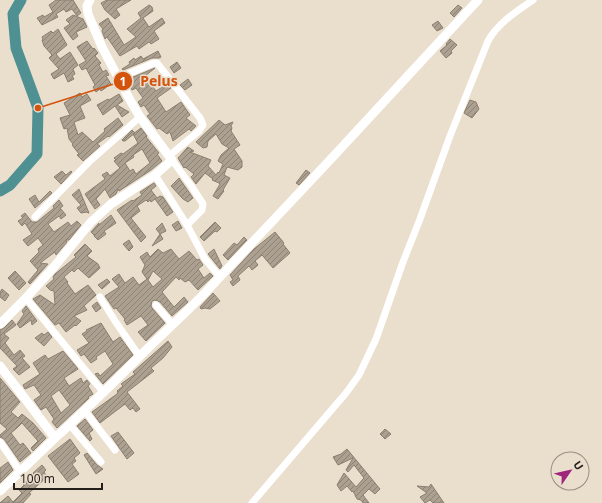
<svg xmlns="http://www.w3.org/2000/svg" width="602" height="503" font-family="'Noto Sans',sans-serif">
<defs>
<pattern id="building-hatch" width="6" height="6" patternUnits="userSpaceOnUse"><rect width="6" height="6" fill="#aca091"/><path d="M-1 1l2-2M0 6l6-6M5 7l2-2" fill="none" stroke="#8c8276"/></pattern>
</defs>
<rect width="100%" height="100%" fill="#eadecd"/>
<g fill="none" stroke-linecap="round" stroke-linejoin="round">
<!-- river -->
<path stroke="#4f9093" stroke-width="11" d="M0,191L10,185L37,154L38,108L16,48L13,14L21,0"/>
</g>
<!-- building -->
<path fill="url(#building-hatch)" stroke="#8b7f70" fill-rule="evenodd" d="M56,0H73L81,13L77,16L72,9L66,12L64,9L56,14L58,17L42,25L37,18L43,15L44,17L53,12L49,5Z
M107,0H131L116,9L120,15L115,19L105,10L101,3Z
M149,5L152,7L153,11L143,18L149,27L162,18L165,23L154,31L159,39L151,44L149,42L139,49L137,46L120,56L107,37L105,39L102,31L103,29L99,24L108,18L124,45L136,37L127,29L141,18L138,13Z
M458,5L462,8L454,17L450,13Z
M73,15L83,19L87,27L76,32L78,36L73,40L64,28L70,24L66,20Z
M438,21L443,28L437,31L432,25Z
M58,29L67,45L56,54L60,59L70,52L78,65L73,69L75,74L72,76L74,79L68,82L64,73L54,79L51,74L59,69L49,58L52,55L44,46L42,40L43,39L42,37L51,31L53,33Z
M450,39L457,45L451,51L452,53L446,58L440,51L447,45L446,44Z
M87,41L93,49L94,48L98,53L95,56L101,63L99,65L103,72L106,70L109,75L106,76L111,84L101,91L100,89L96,92L93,87L95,85L86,68L82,70L79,65L86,61L77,47Z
M158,51L161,57L159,58H152L123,70L122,69L130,64L129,62L134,58L135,60L141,56L143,59Z
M177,62L181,68L174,73L170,67Z
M155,68L145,76L156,91L167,84L171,88L157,98L166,112L181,102L190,115L186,118L196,126L191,131L189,129L173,141L170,132L167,134L159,128L157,129L147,116L150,114L144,105L141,107L138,102L143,98L136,88L132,90L126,80Z
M188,79L192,85L185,90L180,85Z
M80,93L82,97L87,94L91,100L80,106L85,118L74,122L78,135L82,132L93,142L105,131L104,129L118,118L123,125L109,137L108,136L97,144L100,146L83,161L77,155L79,154L72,145L73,144L69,139L67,128L64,129L60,118L70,115L64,103Z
M119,94L123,101L117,105L129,112L122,117L115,106L103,115L97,105L108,99L109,100Z
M470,100L476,102L479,109L472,118L464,113Z
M219,120L225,125L233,122L231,126L232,128L231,131L240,145L234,149L242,161V167L238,170L227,167L224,175L230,178L223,190L224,191L218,199L213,196L220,184L219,183L212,180L213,179L205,173L196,184L191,177L194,174L185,167L184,168L178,158L188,147L194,151L190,152L211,160L208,166L216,175L218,172L219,173L223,164L218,161L221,155L229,148L222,144L216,134L208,141L207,147L203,148L196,142Z
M141,128L147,136L146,137L159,153L157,154L162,161L151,170L119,191L118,189L116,194L110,198L105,189L96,199L100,205L95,209L85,194L105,179L102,175L107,172L110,176L120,168L114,161L116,160L114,158L121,153L123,154L138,143L133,134ZM142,149L150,163L136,174L133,169L130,171L125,163L134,157L133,155Z
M132,130L135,133L125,141H123L122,140Z
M306,170L310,173L299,185L296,183Z
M62,171L66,175L71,171L72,172L61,184L54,177Z
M179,178L193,198L188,202L183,199L171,186Z
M154,183L156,186L151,190L157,198L160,196L163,197L173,212L167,216L155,199L151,202L150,200L148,202L146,200L137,206L140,211L131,218L146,237L141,242L117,210L132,200L133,201L142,195L140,192Z
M79,189L89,213H88L87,212L81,213L77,208L81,205L72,195Z
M50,191L52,193L35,208L29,199L35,195L39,202Z
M59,200L63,206L60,208L66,215L61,219L59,216L48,224L54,232L68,222L71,226L77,221L81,225L69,240H66L67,242L56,255L55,252L40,263L48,264L30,284L28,282L38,270L30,261L39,252L38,249L43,245L38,238L28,246L23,240L32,234L25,223L22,226L18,221L23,218L21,216L25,213L32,222H37L54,208L53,206Z
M111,215L116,223L104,231L106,234L98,240L94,236L95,234L94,235L91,232L99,223V225Z
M178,221L182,228L176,231L172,225Z
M215,222L221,228L217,232L215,231L204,241L200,237Z
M162,223L166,231L160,234L156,229Z
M275,232L284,243L283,244L290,253L273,268L262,255L255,261L258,265L252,270L249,266L238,276L240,280L233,286L230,282L233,280L230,275L254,249Z
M160,234L163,239L152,246Z
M244,237L247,240L228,260L223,255L234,243L237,245Z
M129,240L133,247L129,251L123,244Z
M85,244L92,251L87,256L98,264L100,268L89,278L78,268L74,272L72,270L64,277L68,282L67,283L75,294L88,285L96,295L84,306L87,310L74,316L81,321L76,326L75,325L66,332L59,323L55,325L33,299L40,295L55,305L54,291L50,290L46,286L54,279L53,277L55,274L76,257L74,255Z
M158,249L163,253L171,249L179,259L189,251L197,260L199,259L203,265L198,269L204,278L210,273L213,276L198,290L189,280L185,282L180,278L179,280L176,277L162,292L174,307L184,297L188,302L172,316L160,302L155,300L152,301L151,306L152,308L165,323L146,341L138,332L148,325L141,316L127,325L124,320L125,319L116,308L114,309L105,296L119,287L112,279L119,274L125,283L133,277L139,285L147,279L142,272L145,265L140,257L147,252L150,257ZM153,271L162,279L153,287L148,280Z
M214,249L222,266L220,269L208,254Z
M15,271L26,283L19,290L8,278Z
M107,279L110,282L102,289L98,285Z
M2,289L9,295L5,301L0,297V292Z
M213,293L220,301L210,309L205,308L201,309L200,307Z
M97,302L101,308L96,312L92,306Z
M26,306L37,321L32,325L31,320L20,328L17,324L24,314L22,311Z
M12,320L16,325L4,334L9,338L5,343L14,355L20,350L25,356L22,358L30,367L19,375L13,369L17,366L0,348V330L4,328Z
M101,323L113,342L120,337L133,355L103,384L95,374L98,373L100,376L113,364L105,351L96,357L97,359L91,363L84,354L81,356L77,350L89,343L82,334L87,331L86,330Z
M48,332L52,337L44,346L35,338L42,333L44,335Z
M168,341L172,347L163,358L151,368L154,371L127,392L140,409L136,412L133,408L130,410L125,404L100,423L92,412L117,394L118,392L117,391L123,386L121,384L135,374L133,372Z
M63,351L78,369L64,378L69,386L81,378L83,383L87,380L90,384L88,386L93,394L88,397L89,398L57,428L52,422L54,419L46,407L41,410L34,400L41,395L34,385L25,389L23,385L40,374L33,363L45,355L48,359ZM59,390L70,405L61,413L51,396Z
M0,378L20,402L11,412L18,418L22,414L33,423L46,438L33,451L31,448L38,441L22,423L18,427L11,433L20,445L23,443L31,453L20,462L4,439L0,437V435L7,429L0,423Z
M85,419L93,430L89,433L92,439L90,441L77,426Z
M385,429L391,434L385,439L380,434Z
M118,432L134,453L127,459L111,436Z
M70,439L80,453L74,458L76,461L72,464L79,474L68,482L48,456Z
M347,449L380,489L375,494L369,489L363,495L369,503H363L361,500L357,499L353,491L352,492L347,486L341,491L337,485L344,473L356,487L364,478L354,465L348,472L346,470L353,458L338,465L333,457L341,454Z
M87,453L97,465L103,469L96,474L84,455Z
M8,462L13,470L0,483V468Z
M42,465L46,470L44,472L47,477L29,493L31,494L23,503H0L8,496L13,502L22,493L19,490L24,485L23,484L27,480L29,482L35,476L33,473Z
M431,484L444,503H433L430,500L425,503L420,497L427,493L417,486L429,487Z"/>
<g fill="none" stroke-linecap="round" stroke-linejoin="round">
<!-- minor -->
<path stroke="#fff" stroke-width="7" d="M118,78L154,63H157L200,118L203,125L199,131L169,156
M172,160L192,187L203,204L202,210L187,225
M155,175L187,225L205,259L220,277
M35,217L89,162L140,117
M100,297L115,321L140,357
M26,298L104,393
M156,305L173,325
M85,411L115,450
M70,425L101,462
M0,442L20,471
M252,503L346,393L359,375L376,339L403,262L420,219L450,136L488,41C498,23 517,11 533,0"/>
<!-- tertiary -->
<path stroke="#fff" stroke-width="9" d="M0,324L26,298L53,268L91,222L111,204L155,175L172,160L140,117L130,100L102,47L88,14L87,6L90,0
M0,366L55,438L0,491
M55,438C85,411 114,382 143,353C168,328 194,306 217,280L330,160L478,0"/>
</g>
<!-- callouts -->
<path fill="none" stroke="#d4530d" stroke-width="1.5" d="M38 108L123 81"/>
<g fill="#d4530d" stroke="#eadecd" stroke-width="1.5">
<circle cx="38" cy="108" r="4"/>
<circle cx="123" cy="81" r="10"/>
</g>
<g font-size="12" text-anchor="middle" font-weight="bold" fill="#fff">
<text x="123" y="86">1</text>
</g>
<g font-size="14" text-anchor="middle" font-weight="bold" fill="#d4530d" stroke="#eadecd" stroke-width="3" stroke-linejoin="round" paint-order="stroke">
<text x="159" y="86">Pelus</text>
</g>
<!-- north arrow -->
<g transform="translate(570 471) rotate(56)"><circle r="19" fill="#eadecd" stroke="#9a9185"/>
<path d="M0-3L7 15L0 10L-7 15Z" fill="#a0257c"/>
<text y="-6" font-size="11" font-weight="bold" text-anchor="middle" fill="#231e19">U</text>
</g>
<!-- scale -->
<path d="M14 483v6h88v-6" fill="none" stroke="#231e19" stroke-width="2"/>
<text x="20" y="483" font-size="12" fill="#231e19" stroke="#eadecd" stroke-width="3" paint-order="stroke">100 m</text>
</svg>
